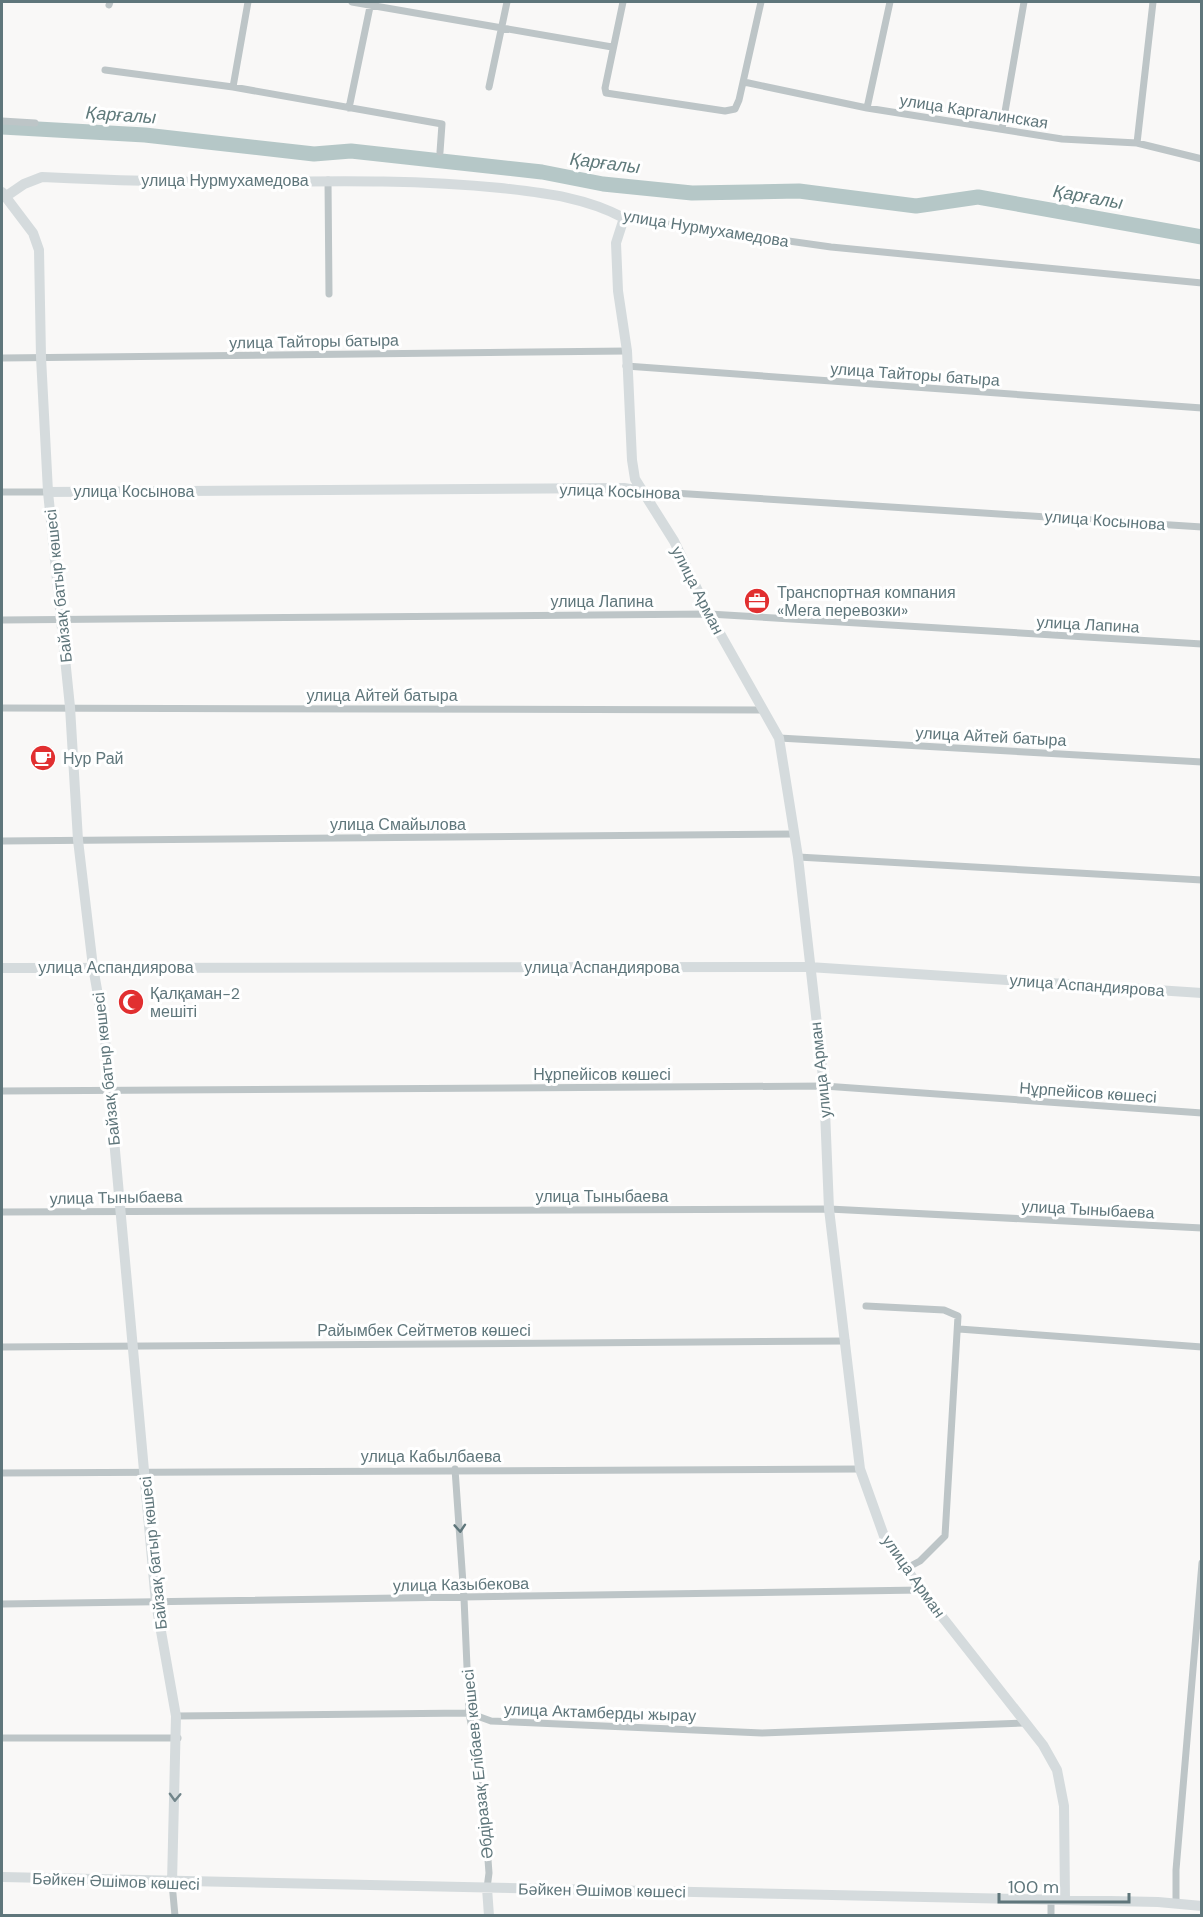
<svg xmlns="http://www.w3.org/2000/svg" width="1203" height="1917" font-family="'DM Sans',sans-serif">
<rect width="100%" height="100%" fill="#f9f8f7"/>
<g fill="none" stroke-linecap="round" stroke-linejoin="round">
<!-- river -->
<path stroke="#b5c7c7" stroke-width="15" d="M2,127L145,135L314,154L351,151L542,172L603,184L692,193L799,191L916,206L978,197L1202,237"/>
<!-- street -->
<path stroke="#bdc5c7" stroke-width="7" d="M352,2L612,47
M623,2L605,88L606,93L725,111L735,109L739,100L761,2
M109,5L110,2
M105,70L233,87L442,124L440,152
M744,82L867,108L1062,139L1137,143L1202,159
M233,87L248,2
M489,87L507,2
M349,108L371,2
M867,108L890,2
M2,121L35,123
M1002,129L1024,2
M1137,143L1153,2
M328,180L329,294
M624,218L831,247L1202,283
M2,358L627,351
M626,366L1202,408
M642,491L1202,527
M2,492H48
M2,620L709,614L1202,644
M2,708L762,710
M779,738L1202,762
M2,841L795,834
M798,857L1202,880
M2,1091L824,1086L1202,1113
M2,1212L829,1209L1202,1228
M866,1306L944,1310L958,1316L945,1536L920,1561L905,1569
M959,1329L1202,1347
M2,1347L846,1341
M455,1469L464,1598L469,1713L482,1780L489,1873L487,1888
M2,1473L860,1469
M2,1604L921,1590
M176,1716L469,1713L491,1721L762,1733L1023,1723
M2,1738H178
M172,1883L175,1916
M1176,1903V1870L1202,1563
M1051,1916V1899"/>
<!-- secondary -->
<path stroke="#d5dbdd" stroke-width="10" d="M2,192L33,233L39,250L41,357L48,492L70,707L78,840L93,967L104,1029L156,1603L176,1716L172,1883
M5,197L24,184L42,177C108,180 175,183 242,182C329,181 415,179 501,188C544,193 585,197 624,218L616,243L618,291L627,351L632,460L635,479L674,541L709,614L779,738L798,857L824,1086L829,1209L860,1469L884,1536L921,1590L1043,1745L1057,1770L1064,1806L1065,1900
M48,492L624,488L642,491
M2,968L809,967L1202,993
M2,1877L1158,1902L1202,1906
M487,1888L489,1916"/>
</g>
<!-- one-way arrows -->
<defs><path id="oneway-chevron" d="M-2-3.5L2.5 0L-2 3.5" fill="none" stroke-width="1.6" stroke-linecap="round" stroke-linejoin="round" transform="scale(1.5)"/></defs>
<use stroke="#5f767b" href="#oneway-chevron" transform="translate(460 1528) rotate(86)"/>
<use stroke="#71858a" href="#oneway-chevron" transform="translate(175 1797) rotate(92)"/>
<!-- icons -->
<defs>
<g id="office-disc" transform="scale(1.35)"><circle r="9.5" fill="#e12f30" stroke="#fff"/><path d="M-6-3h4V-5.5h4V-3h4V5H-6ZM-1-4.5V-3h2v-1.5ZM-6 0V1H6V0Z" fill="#fff"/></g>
<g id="cafe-disc" transform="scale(1.35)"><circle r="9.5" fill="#e12f30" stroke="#fff"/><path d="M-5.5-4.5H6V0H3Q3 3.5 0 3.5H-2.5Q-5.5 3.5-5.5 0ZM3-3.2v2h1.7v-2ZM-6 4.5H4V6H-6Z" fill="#fff"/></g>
<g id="mosque-disc" transform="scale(1.35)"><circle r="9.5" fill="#e12f30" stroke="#fff"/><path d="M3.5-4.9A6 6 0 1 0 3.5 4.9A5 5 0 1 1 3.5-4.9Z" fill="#fff"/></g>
</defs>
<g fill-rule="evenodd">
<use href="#office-disc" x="757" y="601"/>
<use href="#cafe-disc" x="43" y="758"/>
<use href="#mosque-disc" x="131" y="1002"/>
</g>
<g text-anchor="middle" stroke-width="6" stroke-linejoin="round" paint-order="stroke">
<!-- street labels -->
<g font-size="16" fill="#5f767b" stroke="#fff">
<text transform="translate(974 111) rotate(9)" y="6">улица Каргалинская</text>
<text x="225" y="186">улица Нурмухамедова</text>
<text transform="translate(706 228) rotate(9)" y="6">улица Нурмухамедова</text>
<text transform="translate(314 341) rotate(-1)" y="6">улица Тайторы батыра</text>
<text transform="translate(915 374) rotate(4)" y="6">улица Тайторы батыра</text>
<text x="134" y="497">улица Косынова</text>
<text transform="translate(620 491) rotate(2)" y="6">улица Косынова</text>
<text transform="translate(1105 520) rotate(4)" y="6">улица Косынова</text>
<text transform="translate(58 586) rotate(-96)" y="6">Байзақ батыр көшесі</text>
<text transform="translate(698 590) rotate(63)" y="6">улица Арман</text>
<text x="602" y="607">улица Лапина</text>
<text transform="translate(1088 624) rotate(3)" y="6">улица Лапина</text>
<text x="382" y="701">улица Айтей батыра</text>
<text transform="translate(991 736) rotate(3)" y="6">улица Айтей батыра</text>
<text x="398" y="830">улица Смайылова</text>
<text x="116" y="973">улица Аспандиярова</text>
<text x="602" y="973">улица Аспандиярова</text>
<text transform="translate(1087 985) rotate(4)" y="6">улица Аспандиярова</text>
<text transform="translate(106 1069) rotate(-96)" y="6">Байзақ батыр көшесі</text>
<text transform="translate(820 1070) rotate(-96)" y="6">улица Арман</text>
<text x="602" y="1080">Нұрпейісов көшесі</text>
<text transform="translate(1088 1092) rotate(4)" y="6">Нұрпейісов көшесі</text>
<text x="602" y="1202">улица Тыныбаева</text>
<text transform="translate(116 1197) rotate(-1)" y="6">улица Тыныбаева</text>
<text transform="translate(1088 1209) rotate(3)" y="6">улица Тыныбаева</text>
<text x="424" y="1336">Райымбек Сейтметов көшесі</text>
<text x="431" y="1462">улица Кабылбаева</text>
<text transform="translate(153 1553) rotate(-96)" y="6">Байзақ батыр көшесі</text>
<text transform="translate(914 1576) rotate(55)" y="6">улица Арман</text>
<text transform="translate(461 1584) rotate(-1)" y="6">улица Казыбекова</text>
<text transform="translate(600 1712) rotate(2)" y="6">улица Актамберды жырау</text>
<text transform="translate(477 1764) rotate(-96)" y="6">Әбдіразақ Елібаев көшесі</text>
<text transform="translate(116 1881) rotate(2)" y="6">Бәйкен Әшімов көшесі</text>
<text transform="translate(602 1890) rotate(1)" y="6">Бәйкен Әшімов көшесі</text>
</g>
<!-- poi labels -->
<g font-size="16" fill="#5f767b" stroke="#fff" text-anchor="start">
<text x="777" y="598">Транспортная компания<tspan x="777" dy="18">«Мега перевозки»</tspan></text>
<text x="63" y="764">Нур Рай</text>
<text x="150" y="999">Қалқаман-2<tspan x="150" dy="18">мешіті</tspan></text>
</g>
<!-- water labels -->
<g font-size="18" font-style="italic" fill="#5f7a7b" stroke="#fff">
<text transform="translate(121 115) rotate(4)" y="6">Қарғалы</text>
<text transform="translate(605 163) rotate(7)" y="6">Қарғалы</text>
<text transform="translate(1088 197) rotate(10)" y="6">Қарғалы</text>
</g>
</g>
<!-- border -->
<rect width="1203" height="1917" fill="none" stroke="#5f767b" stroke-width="6"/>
<!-- scale -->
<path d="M999 1893v9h130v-9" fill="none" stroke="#5f767b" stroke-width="3"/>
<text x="1008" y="1893" font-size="18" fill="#5f767b" stroke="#ffffff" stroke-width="4.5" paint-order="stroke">100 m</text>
</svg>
